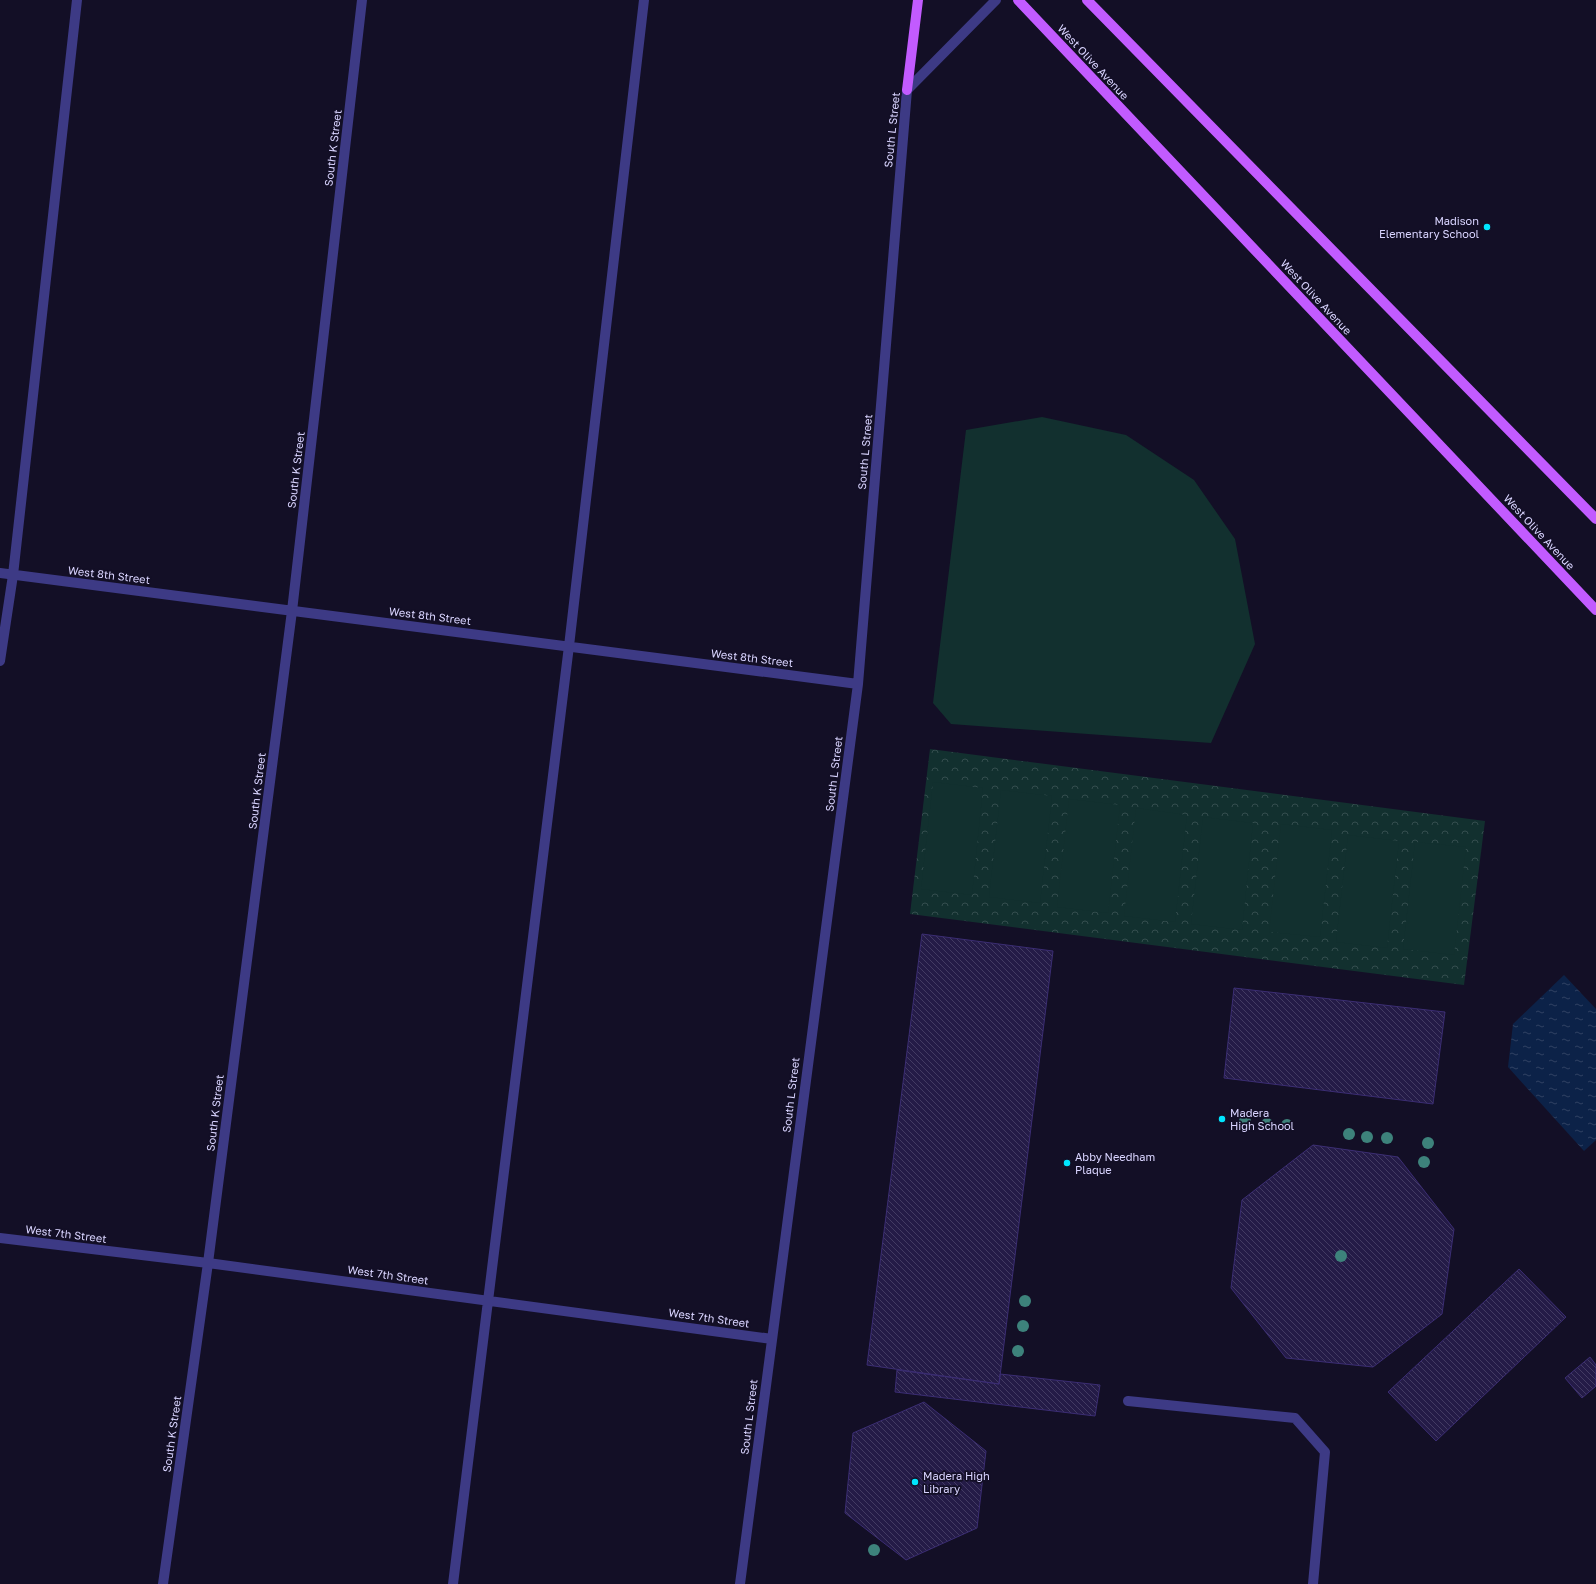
<svg xmlns="http://www.w3.org/2000/svg" width="1596" height="1584" font-family="'Golos Text',sans-serif">
<defs>
<pattern id="park-crowns" width="20" height="18" patternUnits="userSpaceOnUse"><rect width="20" height="18" fill="#12302f"/><path d="M2 6a3 3 0 1 1 6 0M12 15a3 3 0 1 1 6 0" fill="none" stroke="#344d4e"/></pattern>
<pattern id="water-ripples" width="26" height="14" patternUnits="userSpaceOnUse"><rect width="26" height="14" fill="#0c2248"/><path d="M2 4q2-2 4 0t4 0M15 11q2-2 4 0t4 0" fill="none" stroke="#2f4163"/></pattern>
<pattern id="building-back-hatch" width="6" height="6" patternUnits="userSpaceOnUse"><rect width="6" height="6" fill="#241b47"/><path d="M-1 5l2 2M0 0l6 6M5-1l2 2" fill="none" stroke="#433b63"/></pattern>
</defs>
<rect width="100%" height="100%" fill="#130f26"/>
<!-- park -->
<path fill="url(#park-crowns)" d="M930,749L1485,821L1464,985L910,914Z"/>
<!-- pitch -->
<path fill="#12302f" d="M1042,417L1126,435L1194,480L1235,539L1255,644L1211,743L951,724L933,703L966,430Z
M933,782L983,788L972,895L921,889Z
M1001,790L1052,796L1040,903L989,897Z
M1069,799L1120,805L1108,913L1057,907Z
M1136,808L1187,815L1175,922L1124,916Z
M1203,817L1253,823L1242,930L1191,924Z
M1281,824L1332,830L1320,937L1269,932Z
M1348,835L1399,841L1387,948L1336,942Z
M1415,842L1466,847L1454,955L1403,949Z"/>
<!-- water -->
<path fill="url(#water-ripples)" d="M1564,975L1596,1009V1140L1584,1151L1508,1067L1513,1024Z"/>
<!-- building -->
<path fill="url(#building-back-hatch)" stroke="#3b2d73" d="M922,934L1053,951L999,1384L867,1365Z
M1234,988L1445,1012L1433,1104L1224,1078Z
M1313,1145L1398,1157L1454,1229L1442,1314L1373,1367L1286,1358L1231,1288L1242,1200Z
M1519,1269L1566,1317L1436,1441L1388,1392Z
M1590,1357L1596,1365V1386L1582,1398L1565,1378Z
M897,1370L999,1384L1000,1374L1100,1385L1095,1416L895,1392Z
M924,1402L986,1451L977,1528L906,1560L845,1513L853,1433Z"/>
<g fill="none" stroke-linecap="round" stroke-linejoin="round">
<!-- minor -->
<path stroke="#3d3a85" stroke-width="10" d="M0,573L858,684
M0,661L13,575L77,0
M0,1238L208,1263L772,1339
M1128,1401L1295,1418L1325,1452L1313,1584
M163,1584L208,1263L292,611L362,0
M453,1584L569,646L644,0
M740,1584L858,684L907,90L996,0"/>
<!-- major -->
<path stroke="#c25bff" stroke-width="10" d="M1018,0L1596,610
M1087,0L1596,519
M907,90L918,0"/>
</g>
<!-- trees -->
<g fill="#3d827b">
<circle cx="1245" cy="1121" r="6"/>
<circle cx="1267" cy="1124" r="6"/>
<circle cx="1287" cy="1125" r="6"/>
<circle cx="1349" cy="1134" r="6"/>
<circle cx="1367" cy="1137" r="6"/>
<circle cx="1387" cy="1138" r="6"/>
<circle cx="1428" cy="1143" r="6"/>
<circle cx="1424" cy="1162" r="6"/>
<circle cx="1341" cy="1256" r="6"/>
<circle cx="1025" cy="1301" r="6"/>
<circle cx="1023" cy="1326" r="6"/>
<circle cx="1018" cy="1351" r="6"/>
<circle cx="874" cy="1550" r="6"/>
</g>
<!-- markers -->
<g fill="#00e5ff" stroke="#130f26" stroke-width="1.5">
<circle cx="1487" cy="227" r="4"/>
<circle cx="1222" cy="1119" r="4"/>
<circle cx="1067" cy="1163" r="4"/>
<circle cx="915" cy="1482" r="4"/>
</g>
<g text-anchor="middle" stroke-width="3.5" stroke-linejoin="round" paint-order="stroke">
<!-- street labels -->
<g font-size="11" fill="#d9d4ff" stroke="#130f26">
<text transform="translate(1093 62) rotate(47)" y="4">West Olive Avenue</text>
<text transform="translate(892 130) rotate(-84)" y="4">South L Street</text>
<text transform="translate(333 148) rotate(-83)" y="4">South K Street</text>
<text transform="translate(1316 297) rotate(47)" y="4">West Olive Avenue</text>
<text transform="translate(865 452) rotate(-85)" y="4">South L Street</text>
<text transform="translate(296 470) rotate(-83)" y="4">South K Street</text>
<text transform="translate(1539 532) rotate(47)" y="4">West Olive Avenue</text>
<text transform="translate(109 575) rotate(7)" y="4">West 8th Street</text>
<text transform="translate(430 616) rotate(7)" y="4">West 8th Street</text>
<text transform="translate(752 658) rotate(7)" y="4">West 8th Street</text>
<text transform="translate(834 774) rotate(-83)" y="4">South L Street</text>
<text transform="translate(257 791) rotate(-83)" y="4">South K Street</text>
<text transform="translate(791 1095) rotate(-83)" y="4">South L Street</text>
<text transform="translate(215 1113) rotate(-83)" y="4">South K Street</text>
<text transform="translate(66 1234) rotate(7)" y="4">West 7th Street</text>
<text transform="translate(388 1275) rotate(8)" y="4">West 7th Street</text>
<text transform="translate(709 1318) rotate(8)" y="4">West 7th Street</text>
<text transform="translate(749 1417) rotate(-83)" y="4">South L Street</text>
<text transform="translate(172 1434) rotate(-82)" y="4">South K Street</text>
</g>
<!-- poi labels -->
<g font-size="11" fill="#d9d4ff" stroke="#130f26" text-anchor="start">
<text x="1479" y="225" text-anchor="end">Madison<tspan x="1479" dy="13">Elementary School</tspan></text>
<text x="1230" y="1117">Madera<tspan x="1230" dy="13">High School</tspan></text>
<text x="1075" y="1161">Abby Needham<tspan x="1075" dy="13">Plaque</tspan></text>
<text x="923" y="1480">Madera High<tspan x="923" dy="13">Library</tspan></text>
</g>
</g>
</svg>
